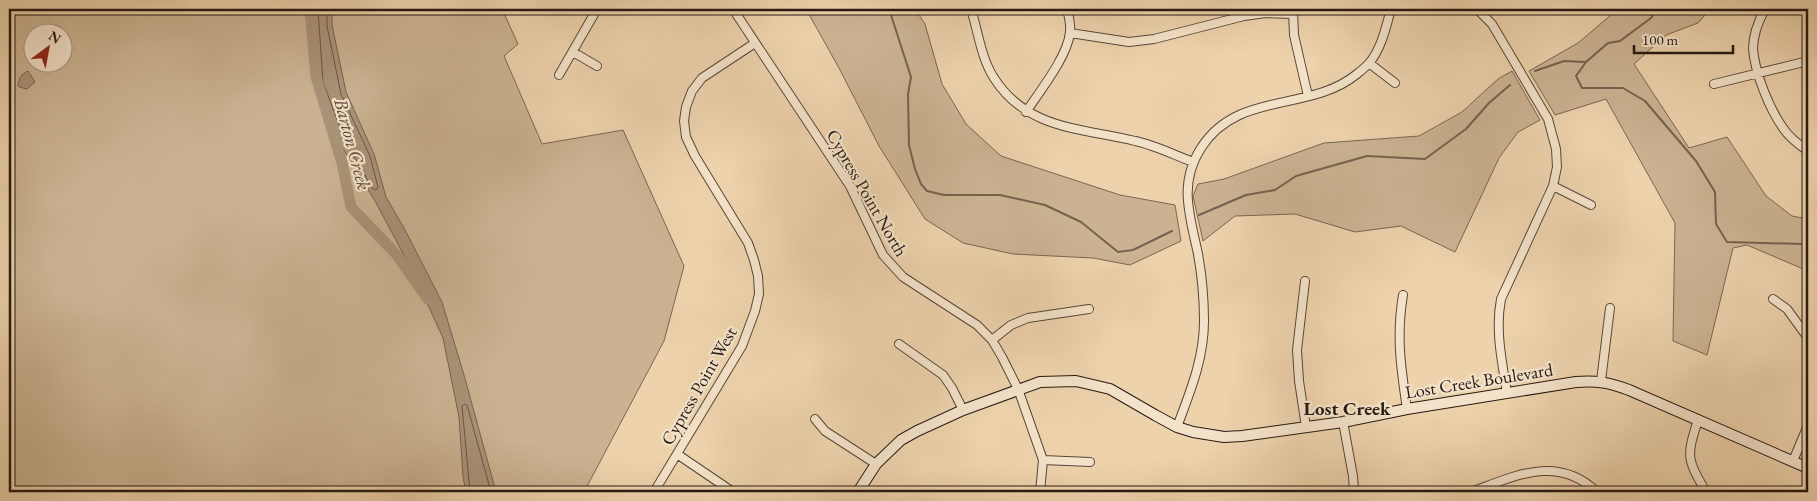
<svg xmlns="http://www.w3.org/2000/svg" width="1817" height="501" font-family="'EB Garamond',serif">
<rect width="100%" height="100%" fill="#edd2ac"/>
<filter id="stains"><feTurbulence type="fractalNoise" baseFrequency=".004" numOctaves="4"/><feColorMatrix values="0 0 0 0 .2 0 0 0 0 .09 0 0 0 0 .02 0 0 0 .5 -.17"/></filter>
<radialGradient id="worn" r=".72"><stop offset=".6" stop-color="#630" stop-opacity="0"/><stop offset="1" stop-color="#630" stop-opacity=".3"/></radialGradient>
<!-- green -->
<path fill="#cbb392" stroke="#796652" fill-rule="evenodd" d="M9,9H502L518,44L504,56L542,144L623,130L684,266L664,341L584,492H9ZM32,32H62V62H32Z
M806,9H915L925,24L942,84L966,124L1001,156L1120,195L1175,205L1181,241L1130,265L1093,258L1013,254L963,243L925,219L879,146L839,68Z
M1618,9H1710L1698,23L1666,35L1634,64L1689,148L1727,137L1766,196L1792,216L1808,219V271L1747,245L1733,248L1707,355L1673,341L1675,223L1606,99L1555,115L1529,71L1578,43Z
M1512,71L1540,120L1518,132L1499,158L1455,252L1401,226L1355,232L1295,214L1235,216L1203,241L1193,196L1198,184L1224,179L1324,143L1419,136L1462,112L1498,79Z"/>
<!-- water -->
<path fill="#aa9378" stroke="#76624f" d="M314,9H332V25L346,92L374,154L386,197L404,228L442,302L464,375L496,492H466L463,477L459,417L443,338L413,272L375,201L340,144L318,83Z
M28,71L35,82L27,89L19,87L18,85C19,78 21,74 28,71Z"/>
<g fill="none" stroke-linecap="round" stroke-linejoin="round">
<!-- shore -->
<path stroke="#685645" stroke-width="1" d="M318,9L323,82L345,141L373,189L376,190L378,187L370,156L341,94L327,26V9
M470,492L462,406L464,404L467,405L491,492"/>
<!-- stream -->
<path stroke="#76624f" stroke-width="2" d="M887,9L891,15L911,77L908,94L909,145L915,169L921,184L927,191L944,195H1000L1045,205L1081,222L1118,252L1133,250L1172,231
M1586,62L1576,76L1582,88H1623L1645,101L1696,161L1715,192L1716,224L1727,242L1803,244L1808,246
M1535,71L1564,61L1586,62L1608,43L1620,41L1651,18L1657,9
M1199,215L1246,195L1275,190L1296,176L1367,156L1425,159L1466,129L1489,103L1510,85"/>
<!-- river -->
<path stroke="#aa9378" stroke-width="11" d="M310,9L316,77L342,163L351,207L396,254L428,299"/>
<!-- street casing -->
<g stroke="#584738" stroke-width="10">
<path id="street" d="M733,9L850,186L883,255L903,277L977,325L992,340L1002,357L1018,389L1043,460L1040,492
M971,9C978,31 981,58 994,78C1027,130 1082,128 1135,141C1155,145 1174,155 1193,162
M1477,9L1492,24L1548,119L1556,149L1557,167L1553,186L1501,299C1495,330 1502,362 1507,393
M1765,9C1759,20 1753,36 1753,49C1755,73 1769,108 1783,128C1789,137 1799,145 1808,151
M1293,10L1294,35L1308,96
M1070,33L1129,42L1154,39L1244,16L1266,13L1292,14
M573,52L597,66
M1369,63L1395,83
M559,75L597,9
M1714,84L1808,61
M1026,112C1040,91 1068,56 1070,32C1071,24 1069,17 1067,9
M1553,186L1591,205
M1305,281L1297,350L1299,381L1306,427
M1403,295C1396,336 1401,369 1407,409
M1773,299L1787,309L1808,338
M992,340L1011,325L1028,318L1089,309
M899,344L943,375L952,388L963,410
M1601,381L1610,308
M815,419L825,431L876,464
M1698,420C1686,457 1687,459 1706,492
M1343,422L1353,476L1354,492
M1177,427C1190,392 1204,359 1204,321C1204,299 1202,276 1198,254C1190,216 1178,184 1201,148C1238,90 1309,113 1357,74C1362,70 1367,66 1371,61C1382,46 1386,27 1391,9
M677,454L733,492
M1043,460L1090,462
M1793,461L1808,425
M654,492L742,346L755,311L759,294L758,276L754,260L748,243L695,156L686,137L684,121L686,107L692,91L702,78L755,43
M1471,492C1515,476 1557,454 1597,492"/>
</g>
<!-- secondary casing -->
<g stroke="#271912" stroke-width="12">
<path id="secondary" d="M858,492L876,464L901,440L917,431L963,410L1040,382L1076,381L1110,389L1155,415L1177,427L1193,432L1224,437L1242,436L1343,422L1407,409L1576,382C1596,380 1611,383 1629,390L1808,468"/>
</g>
<!-- street -->
<use href="#street" stroke="#f3e2c9" stroke-width="8"/>
<!-- secondary -->
<use href="#secondary" stroke="#f3e2c9" stroke-width="10"/>
</g>
<g text-anchor="middle" stroke-width="4.5" stroke-linejoin="round" paint-order="stroke">
<!-- street labels -->
<g font-size="18" fill="#271912" stroke="#f3e2c9">
<text transform="translate(867 193) rotate(60)" y="6">Cypress Point North</text>
<text transform="translate(1479 381) rotate(-9)" y="6">Lost Creek Boulevard</text>
<text transform="translate(699 386) rotate(-60)" y="6">Cypress Point West</text>
</g>
<!-- water labels -->
<g font-size="19" font-style="italic" fill="#5b4a3b" stroke="#f3e2c9">
<text transform="translate(353 144) rotate(75)" y="7">Barton Creek</text>
</g>
<!-- neighbourhood labels -->
<g font-size="19" font-weight="bold" fill="#271912" stroke="#f3e2c9">
<text x="1347" y="415">Lost Creek</text>
</g>
</g>
<!-- margin -->
<rect width="1817" height="501" fill="none" stroke="#edd2ac" stroke-width="30"/>
<rect x="10" y="10" width="1797" height="481" fill="none" stroke="#271912" stroke-width="2.5"/>
<rect x="15" y="15" width="1787" height="471" fill="none" stroke="#271912"/>
<!-- north arrow -->
<g transform="translate(48 48) rotate(32)"><circle r="24" fill="#f3e2c9" stroke="#a19280"/>
<path d="M0-4L9 19L0 12L-9 19Z" fill="#8f2418"/>
<text y="-8" font-size="14" font-weight="bold" text-anchor="middle" fill="#271912">N</text>
</g>
<!-- scale -->
<path d="M1634 45v8h99v-8" fill="none" stroke="#271912" stroke-width="2.5"/>
<text x="1642" y="45" font-size="15" fill="#271912" stroke="#f3e2c9" stroke-width="4" paint-order="stroke">100 m</text>
<rect width="100%" height="100%" filter="url(#stains)"/>
<rect width="100%" height="100%" fill="url(#worn)"/>
</svg>
